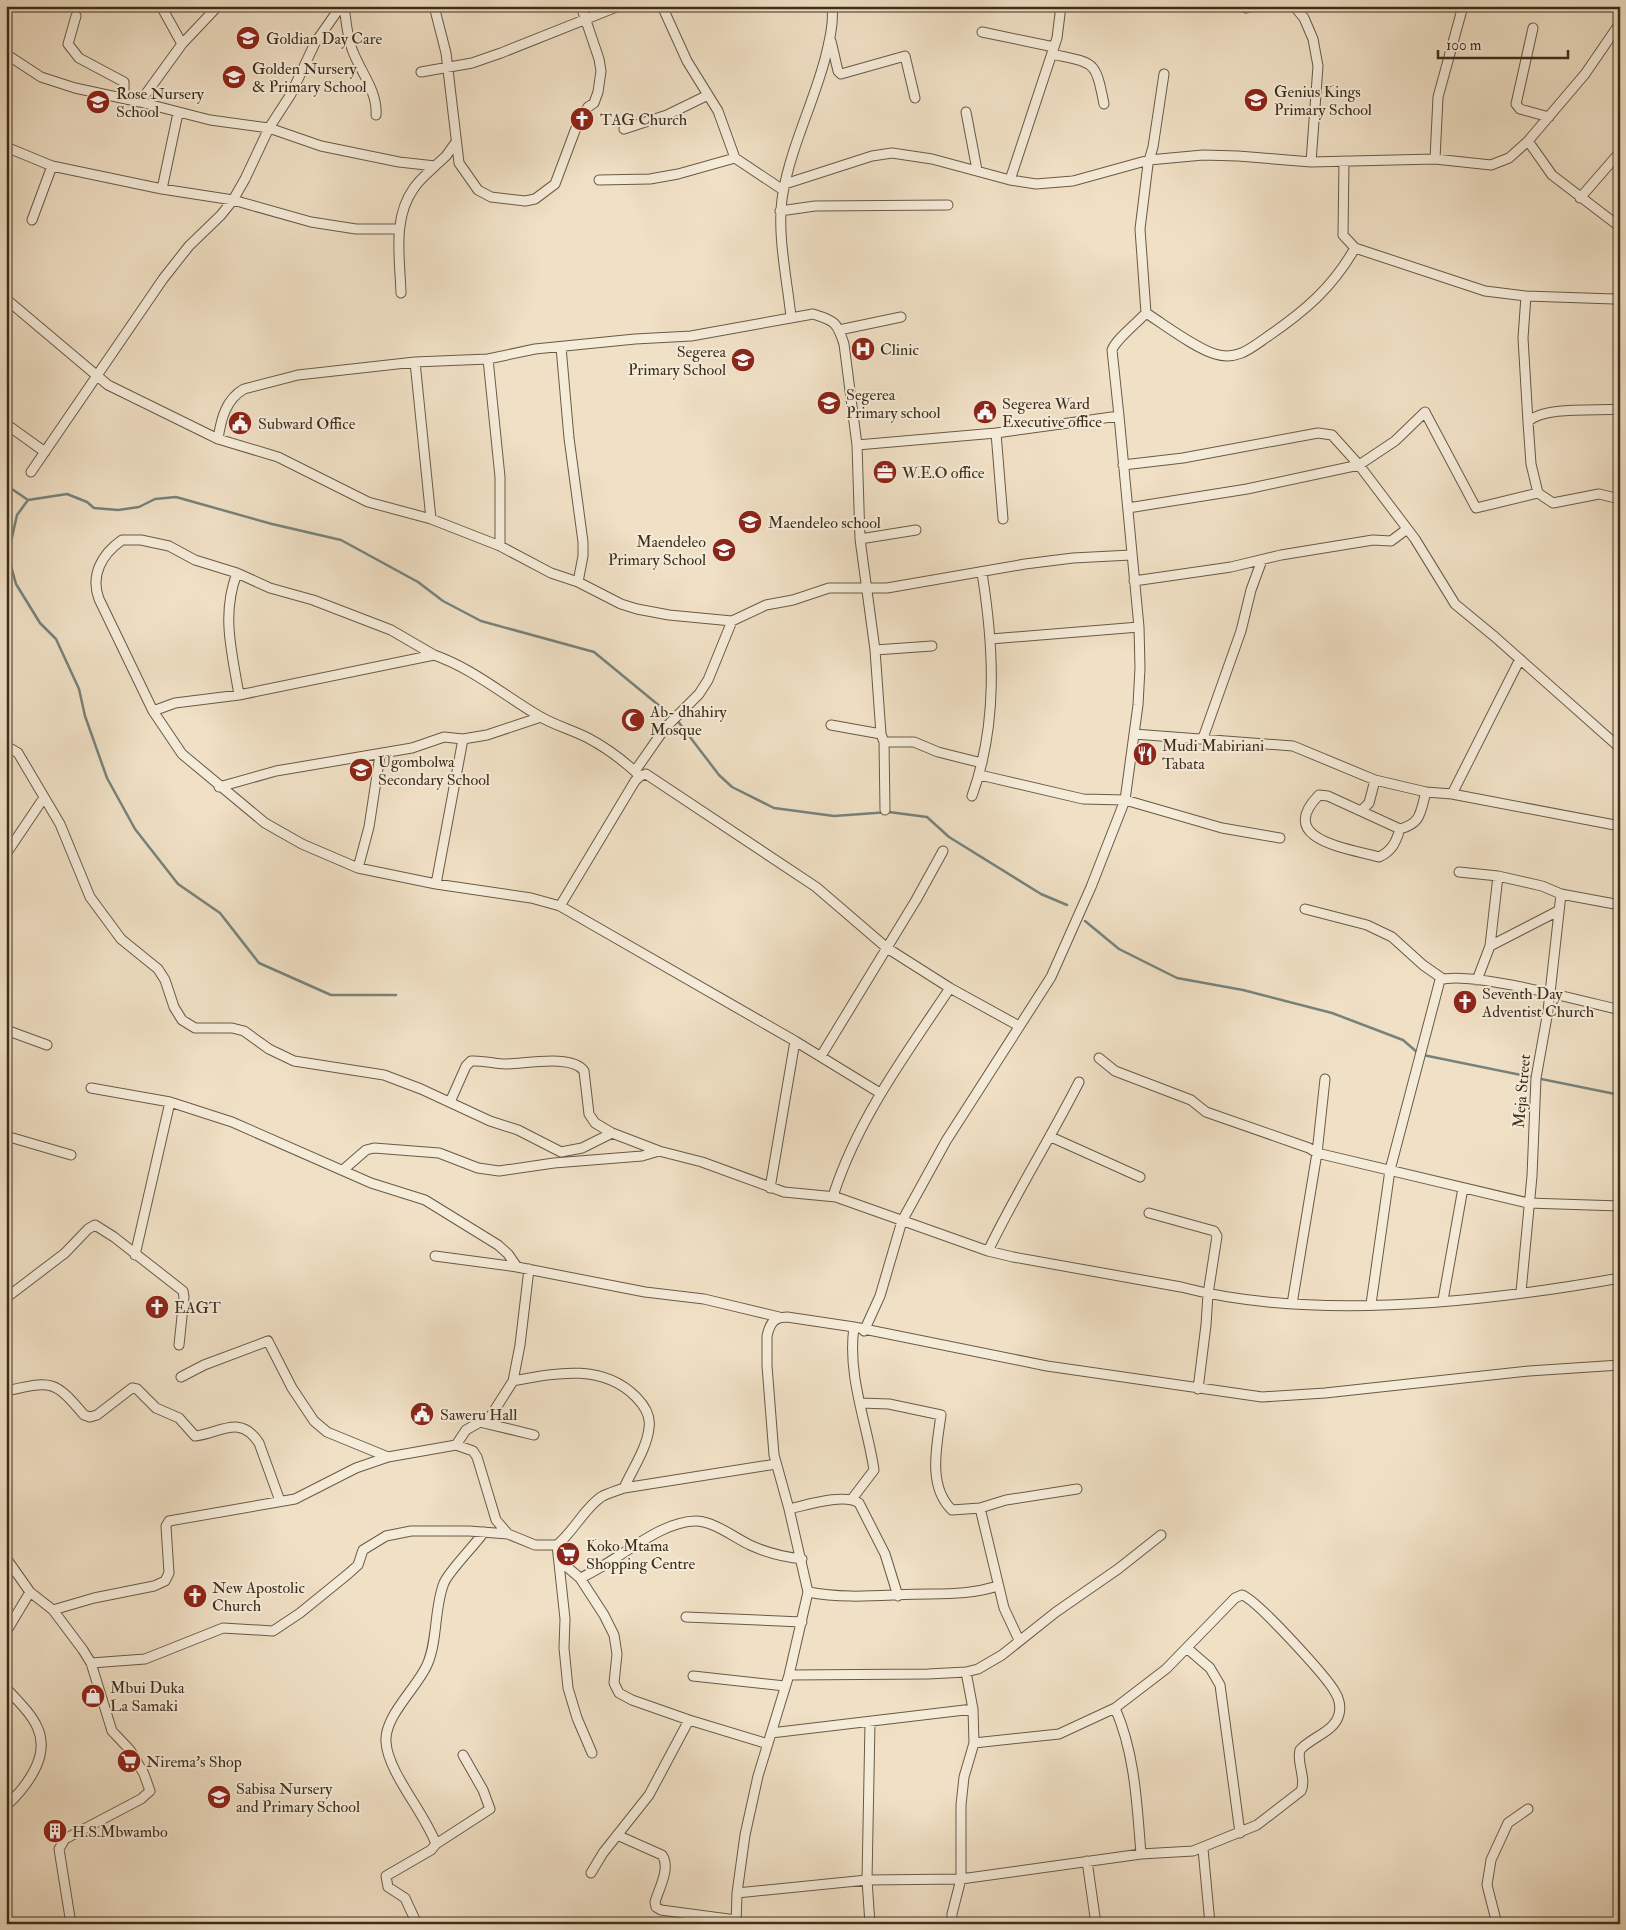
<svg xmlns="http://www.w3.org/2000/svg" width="1626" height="1930" font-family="'IM FELL Double Pica',serif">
<rect width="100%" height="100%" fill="#f0e0c5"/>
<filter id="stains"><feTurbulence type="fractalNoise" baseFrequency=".004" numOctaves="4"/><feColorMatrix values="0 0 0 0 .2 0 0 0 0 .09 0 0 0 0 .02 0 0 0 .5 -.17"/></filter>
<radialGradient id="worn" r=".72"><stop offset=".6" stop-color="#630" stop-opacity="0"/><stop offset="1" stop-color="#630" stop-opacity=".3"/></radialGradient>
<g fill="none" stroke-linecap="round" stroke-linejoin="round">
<!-- stream -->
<path stroke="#76827b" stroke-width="2.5" d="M6,485L28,500L67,494L87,502L94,508L118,510L139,507L155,499L176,497L272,524L341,540L418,582L443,601L481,621L594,652L673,717
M28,500L17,515L8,555L16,584L40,623L56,639L79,689L85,716L107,778L135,829L178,884L220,913L259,963L331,995H396
M677,720L719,775L732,787L774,808L834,816L889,812L927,817L949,837L1041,894L1067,905
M1085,921L1119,949L1177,978L1243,990L1332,1013L1403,1040L1418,1053
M1423,1055L1620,1095"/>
<!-- street casing -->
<g stroke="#695a46" stroke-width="11">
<path id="street" d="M161,6L182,44
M344,6C346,20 347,36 352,49C359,70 378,91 376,115
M434,6L446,53L459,163L478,190L491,197L525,201L535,199L555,184L576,128L588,107L594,103L598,92L601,71L599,59L581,6
M662,6L687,61L718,111L735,158L783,190
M1240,6L1246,8L1253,6
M1294,6L1304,18L1313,39L1318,66L1311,162
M76,16L68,44L79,58L124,82V98
M1533,28L1516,104L1520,109L1549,117
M982,32L1054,47
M831,41L838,71L841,74L905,56L915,98
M6,54L41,77L75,88L140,102L182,44L218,6
M1052,54C1095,64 1095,59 1104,104
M421,72L472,63L501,53L619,6
M140,102L210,120L269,128L321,146L399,162L435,166L446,156L456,142
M966,112L977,170
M624,129L667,115L708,95
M1528,141L1552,175L1620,227
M6,147L52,166L162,189L233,200L311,222L356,229H399
M1435,159L1438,97L1463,6
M1344,161L1343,235L1355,248L1485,291L1526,296L1614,299L1620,297
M599,180L650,179L678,174L735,158
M1010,180L1057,38L1061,6
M785,184L872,156L892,153L932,159L1010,180L1036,184L1073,181L1149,160L1203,155L1238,156L1311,162L1435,159L1491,165L1509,158L1528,141L1585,74L1620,23
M162,189L178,113
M1580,198L1620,152
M780,211L815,206L948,205
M32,220L52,166
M401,293C400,259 392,218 414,188C419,180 428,173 435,166
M1526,296L1523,338L1528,422
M6,299L108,385L218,439L278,457L368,502L431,519L500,546L551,573L578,582L621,604L637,609L669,615L732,621L766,605L793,600L829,588H887L1025,564L1073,558L1131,555
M1146,313C1165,325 1195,348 1215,354C1237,361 1251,348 1267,337C1305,311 1332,288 1355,248
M791,317C787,279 776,230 783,193C791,147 813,104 825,59C829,42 834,24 832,6
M839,330L901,317
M561,347L569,438L583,542V556L578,582
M488,359L500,477V546
M415,362L431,519
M1620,409C1597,411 1543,406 1528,422L1531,464L1538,493L1553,503L1599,494L1620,499
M1119,416L1112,350C1116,339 1137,323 1146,313L1140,229L1148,164L1153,147L1164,74
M6,424L45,452
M996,433L1003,519
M218,439C221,419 226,399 244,389L298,375L415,362L488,359L535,349L635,339L691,336L813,314C835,321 837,322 844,344L857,445L860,539L875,650L881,734L884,742H914L938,752L982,763
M857,445L996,433L1119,416L1139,627L1140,668L1138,705L1125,800L1091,887L1051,977L946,1141L902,1221L880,1296L864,1331
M1123,465L1183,458L1318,433L1332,435L1359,465L1415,539L1455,604L1495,637L1620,748
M31,472L163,279L189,246L221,215L233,200L245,179L269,128L291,94L315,43L341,6
M1128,508L1247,489L1359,465L1395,441L1425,412L1476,508L1538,493
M860,539L916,530
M237,573C221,615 232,652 239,695
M1134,581L1231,567L1281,555L1373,540L1391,541L1407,529
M991,639L1139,627
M1619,645H1620
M875,650L932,646
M434,655L391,630L313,600L270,588L237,573L195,560L169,546L141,540H122C102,554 90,575 99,599L153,711L182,754L265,823L302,844L358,868L436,884L531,898L560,906L795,1041L880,1093
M153,711L175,703L239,695L434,655C472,668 505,696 539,716C554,725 572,730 588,738C607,748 624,761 640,776
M831,725L881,734
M1134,734L1293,746L1375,780L1426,792L1452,794L1620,826
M1203,738L1241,631L1251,590L1262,560
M884,742L885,810
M6,746L18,753L60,824L90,897L121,939L158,969L165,980L174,1007L182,1020L195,1028H232L244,1031L269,1049L294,1061L384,1075L421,1089L490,1121L518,1130L561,1152L582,1148L612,1133
M635,771L665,728L699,694L708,680L732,621
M980,775L1083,799L1125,800L1222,828L1280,838
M219,787L276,771L412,748L444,737L463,739L487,735L541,717
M1452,794L1520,659
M972,796C998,724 994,648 982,573
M1361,811L1369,803L1375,780
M1400,829C1396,842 1392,851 1379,857C1348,848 1275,840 1319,795L1328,796L1400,829C1422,823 1420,812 1426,792
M6,854L43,799
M358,868L369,827L380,755
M1459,872L1498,876L1542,886L1561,894L1620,905
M436,884L463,739
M560,906L635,781L640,776L646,774L816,887L887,948L950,988L1019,1026
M1305,909L1367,925L1392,937L1423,965L1443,979
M1490,946L1498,876
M1477,980L1490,946L1558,911
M950,988C906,1054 859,1117 834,1193L836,1197L988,1251L1013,1257L1181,1287C1314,1322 1486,1302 1620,1278
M6,1030L47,1045
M821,1056L916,900L943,851
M1099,1058L1115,1071L1191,1100L1206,1112L1309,1148L1317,1153L1528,1203L1620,1206
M91,1088L170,1102L232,1122L371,1183L425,1200L498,1245L508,1254L517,1267
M450,1102L466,1066L471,1061C483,1060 494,1064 506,1064C525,1064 572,1054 584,1071L589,1114L595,1123L612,1133L659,1151L702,1162L784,1192L836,1197
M6,1136L71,1155
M1051,1137L1140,1177
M343,1170L366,1150L374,1148L439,1153L478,1168L499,1171L554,1163L642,1156L659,1151
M770,1188L795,1041
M1149,1213L1214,1231L1217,1236L1208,1294L1206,1325L1198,1389
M988,1251C1016,1193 1050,1139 1079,1082
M135,1255L170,1102
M435,1256L517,1267L645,1292L704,1299L779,1317
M1521,1292L1532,1176L1536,1078L1548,1011L1561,894
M6,1298L65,1253L88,1229L95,1225L114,1237L183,1291L184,1297L179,1345
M1443,1300L1463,1188
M1292,1304L1317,1153L1325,1079
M1371,1304L1390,1170L1440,980C1468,970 1586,1002 1620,1010
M181,1377L204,1365L268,1341L292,1388L314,1421L327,1432L388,1457
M513,1381L520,1345L529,1269
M6,1391C51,1381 54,1379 84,1415L90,1417L97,1415L132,1388L137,1389L156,1408L179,1418L195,1436C219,1434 240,1413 259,1443L280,1501
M860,1403L889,1404L941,1415C937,1445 927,1486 952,1510L980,1508L1006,1500L1077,1489
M487,1422L513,1381C556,1373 602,1363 636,1397C644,1405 651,1416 649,1428C647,1448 632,1470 624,1488
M456,1445L466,1430L480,1422L534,1435
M852,1499L874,1470C867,1423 847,1376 854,1327
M980,1508L1004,1608L1019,1640
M789,1509C807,1505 844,1493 859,1503L885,1554L898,1596
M557,1545L565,1619L564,1648L568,1688L577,1718L592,1753
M6,1558L30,1592L53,1610L83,1650L91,1663L112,1731L130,1750L144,1774L150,1791L141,1799L65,1839L59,1849L71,1924
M560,1561L580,1578L604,1615L614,1635L617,1654L614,1683L619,1693L632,1700L689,1720L768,1744
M580,1578C615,1564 659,1520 697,1521C715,1522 735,1538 750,1545C767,1553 783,1557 802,1559
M808,1592C849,1600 889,1594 930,1594C955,1594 975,1593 998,1586
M53,1610L94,1598L154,1586L165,1581L169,1573L166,1526L169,1521L295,1499L356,1468L388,1457L456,1445L473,1451L477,1457L496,1520L508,1534
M686,1617L802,1622
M6,1632L30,1592
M1188,1649L1210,1668L1220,1685L1240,1833
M91,1663L145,1659L223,1628L273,1631L300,1613L348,1574L358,1565L363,1550L386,1536L411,1531H469L508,1534L535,1545H557C574,1531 583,1510 601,1497C608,1493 616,1491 624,1488L776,1464
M789,1675L928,1674L966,1672L978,1669L1002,1655L1056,1612L1118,1569L1161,1535
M693,1676L785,1686
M6,1688C29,1713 53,1733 35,1769C28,1783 18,1795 6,1806
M1115,1708C1135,1753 1137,1805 1141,1854
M870,1723L867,1880L870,1924
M771,1733L973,1709
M617,1835L662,1855C671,1868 659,1888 655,1902L656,1907L661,1910L736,1920
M436,1844L490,1809L483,1790L463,1755
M1203,1849L1210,1924
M1087,1861L1096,1924
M591,1873L603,1853L649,1795L689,1720
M737,1893L867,1880L961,1879L1141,1854L1193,1851L1257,1825L1301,1791C1307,1778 1296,1763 1300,1750C1311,1737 1335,1732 1339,1714C1341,1707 1339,1698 1335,1692C1326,1676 1256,1599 1242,1595L1235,1598L1166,1669L1115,1708L1059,1734L974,1743
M417,1924L405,1898L388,1887L386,1876L431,1850L436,1844C425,1813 388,1773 386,1742C384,1716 417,1688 427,1665C438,1641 434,1607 444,1583C448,1572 475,1545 484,1532
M736,1924L737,1893L745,1835L758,1776L789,1675L808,1592L789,1509L774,1455L767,1366V1336C770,1323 774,1317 787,1317L854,1327L1047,1366L1262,1397L1325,1393L1529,1371L1620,1365
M952,1924V1914L961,1879V1805L964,1777L974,1743L973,1709L966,1672
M1497,1924L1487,1885L1491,1860L1508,1823L1528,1809"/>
</g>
<!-- street -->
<use href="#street" stroke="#f5ebd9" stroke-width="9"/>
</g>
<!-- icons -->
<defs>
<g id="school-disc" transform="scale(1.25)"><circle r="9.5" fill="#8f2418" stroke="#f5ebd9"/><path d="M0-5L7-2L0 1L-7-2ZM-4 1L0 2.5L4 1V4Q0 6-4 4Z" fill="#fff"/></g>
<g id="church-disc" transform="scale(1.25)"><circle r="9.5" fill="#8f2418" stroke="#f5ebd9"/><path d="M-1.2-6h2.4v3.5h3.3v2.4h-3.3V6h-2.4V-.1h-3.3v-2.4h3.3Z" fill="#fff"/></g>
<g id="hospital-disc" transform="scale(1.25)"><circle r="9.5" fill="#8f2418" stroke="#f5ebd9"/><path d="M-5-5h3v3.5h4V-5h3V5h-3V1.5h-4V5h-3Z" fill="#fff"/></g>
<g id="civic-disc" transform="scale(1.25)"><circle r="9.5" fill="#8f2418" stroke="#f5ebd9"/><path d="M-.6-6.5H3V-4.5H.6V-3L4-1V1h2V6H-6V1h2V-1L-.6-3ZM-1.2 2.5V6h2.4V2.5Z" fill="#fff"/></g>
<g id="office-disc" transform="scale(1.25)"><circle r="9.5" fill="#8f2418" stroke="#f5ebd9"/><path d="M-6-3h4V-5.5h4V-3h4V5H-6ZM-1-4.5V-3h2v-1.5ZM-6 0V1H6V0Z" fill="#fff"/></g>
<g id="mosque-disc" transform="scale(1.25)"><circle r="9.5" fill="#8f2418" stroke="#f5ebd9"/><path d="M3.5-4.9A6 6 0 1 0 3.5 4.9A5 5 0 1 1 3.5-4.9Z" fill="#fff"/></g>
<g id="restaurant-disc" transform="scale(1.25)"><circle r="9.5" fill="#8f2418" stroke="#f5ebd9"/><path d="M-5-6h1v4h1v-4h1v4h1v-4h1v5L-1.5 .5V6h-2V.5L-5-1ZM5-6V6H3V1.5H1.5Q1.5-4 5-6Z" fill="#fff"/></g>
<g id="supermarket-disc" transform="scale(1.25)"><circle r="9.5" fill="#8f2418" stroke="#f5ebd9"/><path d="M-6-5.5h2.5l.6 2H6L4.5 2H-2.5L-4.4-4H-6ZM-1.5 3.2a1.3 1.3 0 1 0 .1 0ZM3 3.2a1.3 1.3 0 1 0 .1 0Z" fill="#fff"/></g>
<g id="shop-disc" transform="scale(1.25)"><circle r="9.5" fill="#8f2418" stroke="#f5ebd9"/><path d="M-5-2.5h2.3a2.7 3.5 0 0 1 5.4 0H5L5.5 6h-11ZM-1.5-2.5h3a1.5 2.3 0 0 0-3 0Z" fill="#fff"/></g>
<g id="building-disc" transform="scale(1.25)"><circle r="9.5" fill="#8f2418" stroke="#f5ebd9"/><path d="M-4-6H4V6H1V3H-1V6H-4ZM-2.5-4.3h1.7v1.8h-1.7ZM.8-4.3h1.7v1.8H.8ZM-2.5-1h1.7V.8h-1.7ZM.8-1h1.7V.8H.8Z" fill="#fff"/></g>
</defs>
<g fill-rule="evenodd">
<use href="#school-disc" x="248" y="38"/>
<use href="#school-disc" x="234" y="77"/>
<use href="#school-disc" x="1256" y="100"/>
<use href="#school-disc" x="98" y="102"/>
<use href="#church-disc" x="582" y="119"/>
<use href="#hospital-disc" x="863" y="349"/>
<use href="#school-disc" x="743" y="360"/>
<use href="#school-disc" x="829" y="403"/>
<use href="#civic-disc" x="985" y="412"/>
<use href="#civic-disc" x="240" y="423"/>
<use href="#office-disc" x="885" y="472"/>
<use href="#school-disc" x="750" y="522"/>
<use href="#school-disc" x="724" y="550"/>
<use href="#mosque-disc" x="633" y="720"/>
<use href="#restaurant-disc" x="1145" y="754"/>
<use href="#school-disc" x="361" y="770"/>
<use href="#church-disc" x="1465" y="1002"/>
<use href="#church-disc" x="157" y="1307"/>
<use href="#civic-disc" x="422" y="1414"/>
<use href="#supermarket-disc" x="568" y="1554"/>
<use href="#church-disc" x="195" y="1596"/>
<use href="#shop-disc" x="93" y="1696"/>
<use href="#supermarket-disc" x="129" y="1761"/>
<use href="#school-disc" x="219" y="1797"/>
<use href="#building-disc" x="55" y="1831"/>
</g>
<g text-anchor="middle" stroke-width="4" stroke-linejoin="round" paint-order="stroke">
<!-- poi labels -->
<g font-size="16" fill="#3c2d1b" stroke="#f5ebd9" text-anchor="start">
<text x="266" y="44">Goldian Day Care</text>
<text x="252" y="74">Golden Nursery<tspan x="252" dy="18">&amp; Primary School</tspan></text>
<text x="1274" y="97">Genius Kings<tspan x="1274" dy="18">Primary School</tspan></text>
<text x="116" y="99">Rose Nursery<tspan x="116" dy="18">School</tspan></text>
<text x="600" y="125">TAG Church</text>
<text x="880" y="355">Clinic</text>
<text x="726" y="357" text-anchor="end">Segerea<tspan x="726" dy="18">Primary School</tspan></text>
<text x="846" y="400">Segerea<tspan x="846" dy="18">Primary school</tspan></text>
<text x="1002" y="409">Segerea Ward<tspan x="1002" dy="18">Executive office</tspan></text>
<text x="258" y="429">Subward Office</text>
<text x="902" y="478">W.E.O office</text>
<text x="768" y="528">Maendeleo school</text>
<text x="706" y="547" text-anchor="end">Maendeleo<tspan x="706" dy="18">Primary School</tspan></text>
<text x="650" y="717">Ab- dhahiry<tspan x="650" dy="18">Mosque</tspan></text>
<text x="1162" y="751">Mudi Mabiriani<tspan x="1162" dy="18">Tabata</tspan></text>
<text x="378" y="767">Ugombolwa<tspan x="378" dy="18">Secondary School</tspan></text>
<text x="1482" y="999">Seventh Day<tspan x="1482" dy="18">Adventist Church</tspan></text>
<text x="174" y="1313">EAGT</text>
<text x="440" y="1420">Saweru Hall</text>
<text x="586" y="1551">Koko Mtama<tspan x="586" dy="18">Shopping Centre</tspan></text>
<text x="212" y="1593">New Apostolic<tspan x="212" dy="18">Church</tspan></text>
<text x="110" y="1693">Mbui Duka<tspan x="110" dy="18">La Samaki</tspan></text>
<text x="146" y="1767">Nirema's Shop</text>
<text x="236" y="1794">Sabisa Nursery<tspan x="236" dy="18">and Primary School</tspan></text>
<text x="72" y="1837">H.S.Mbwambo</text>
</g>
<!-- street labels -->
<g font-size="16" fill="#3c2d1b" stroke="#f5ebd9">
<text transform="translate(1521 1091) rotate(-85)" y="6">Meja Street</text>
</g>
</g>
<!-- margin -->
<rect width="1626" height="1930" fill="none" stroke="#f0e0c5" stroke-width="25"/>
<rect x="8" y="8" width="1611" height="1915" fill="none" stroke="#3c2d1b" stroke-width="2.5"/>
<rect x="12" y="12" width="1601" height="1905" fill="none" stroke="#3c2d1b"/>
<!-- scale -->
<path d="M1438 50v8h130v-8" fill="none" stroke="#3c2d1b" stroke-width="2.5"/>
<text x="1446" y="50" font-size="15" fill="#3c2d1b" stroke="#f5ebd9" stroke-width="4" paint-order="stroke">100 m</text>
<rect width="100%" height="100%" filter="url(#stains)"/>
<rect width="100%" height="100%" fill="url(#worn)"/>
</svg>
